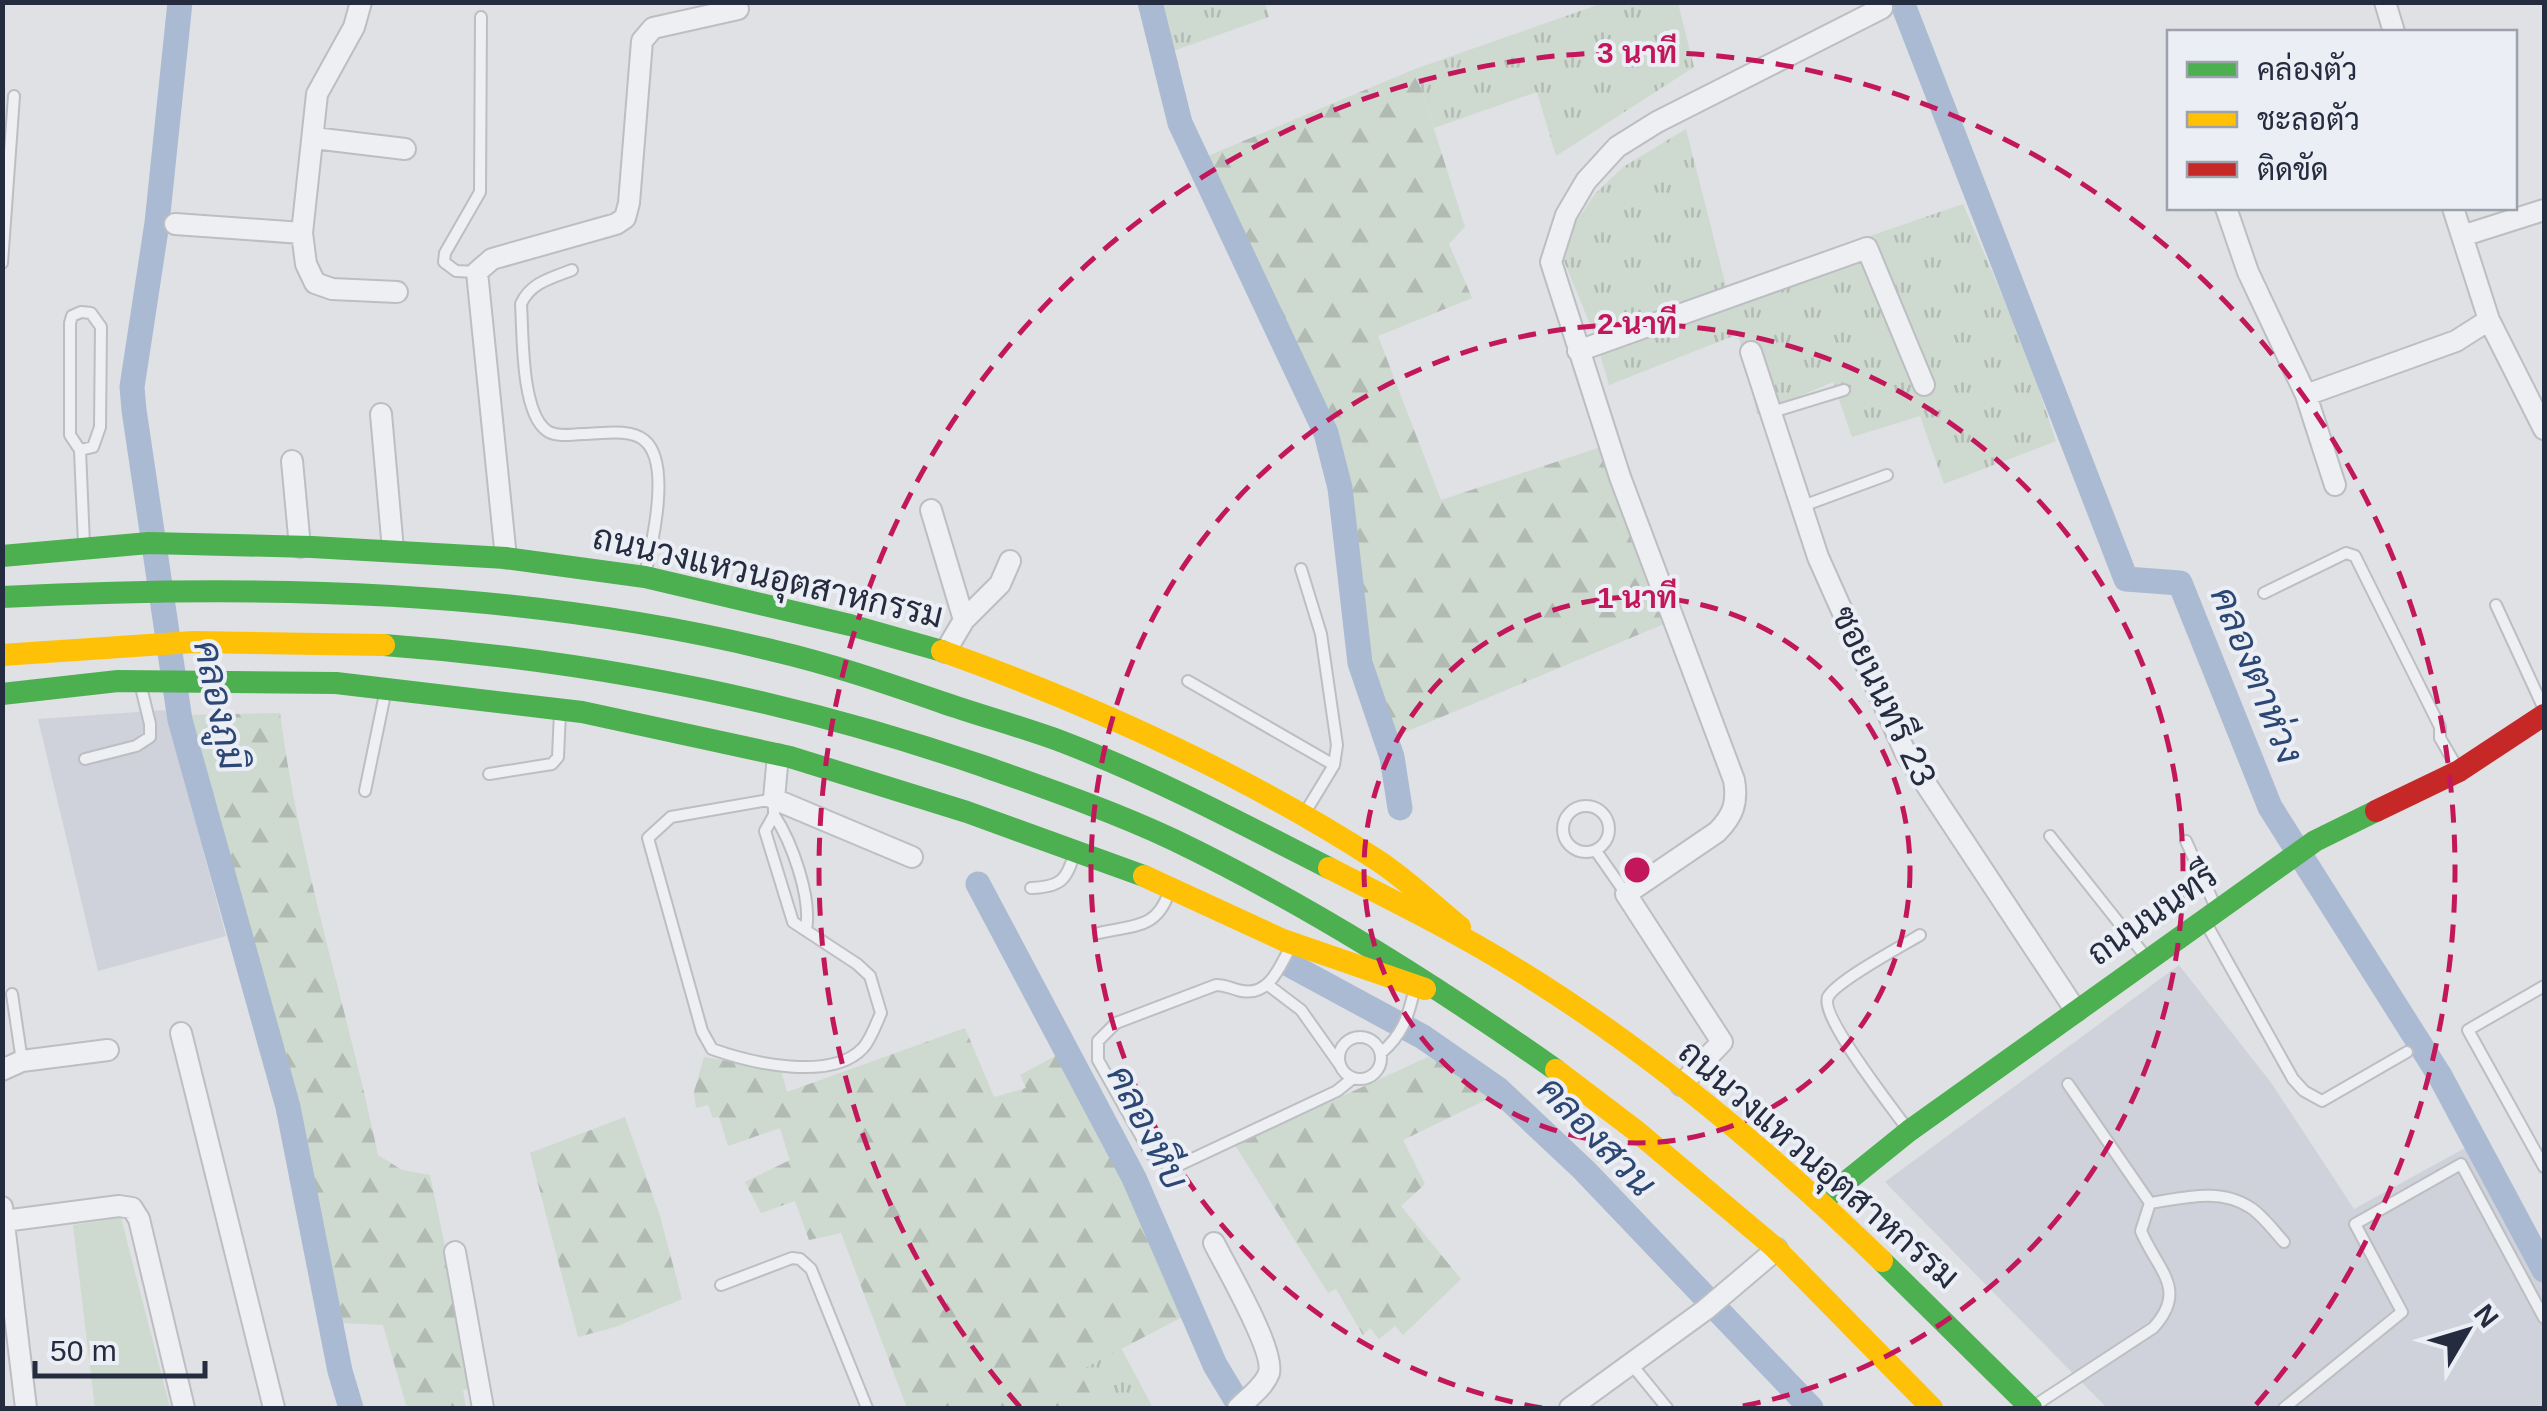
<svg xmlns="http://www.w3.org/2000/svg" width="2547" height="1411" font-family="Helvetica,Sarabun,sans-serif">
<defs>
<pattern id="grass-tufts" width="24" height="20" patternUnits="userSpaceOnUse" patternTransform="scale(2.5)"><rect width="24" height="20" fill="#ced9cf"/><path d="M3 7l-1-3M5 7V3M7 7l1-3M15 17l-1-3M17 17v-4M19 17l1-3" fill="none" stroke="#b1bab3"/></pattern>
<pattern id="forest-firs" width="22" height="20" patternUnits="userSpaceOnUse" patternTransform="scale(2.5)"><rect width="22" height="20" fill="#ced9cf"/><path d="M5 1l3.5 6h-7zM16 11l3.5 6h-7z" fill="#b1bab3"/></pattern>
</defs>
<rect width="100%" height="100%" fill="#dfe1e4"/>
<!-- built -->
<path fill="#cfd2da" d="M166,710L226,936L98,971L38,719Z
M2179,965L2272,1084L2354,1209L2465,1148L2544,1286V1408H2107L1885,1182Z"/>
<!-- grass -->
<path fill="url(#grass-tufts)" d="M1166,2L1265,3L1269,17L1170,52L1159,6Z
M1603,3H1678L1694,67L1556,156L1537,92L1434,128L1415,69Z
M1686,129L1727,290L1795,262L1963,204L2025,349L2056,441L1944,484L1920,416L1852,437L1833,382L1757,414L1738,334L1609,385L1594,334L1564,261L1572,228L1595,194L1623,167Z
M1121,1348L1153,1408H1098L1079,1371Z"/>
<!-- forest -->
<path fill="url(#forest-firs)" d="M1415,69L1465,227L1449,244L1472,298L1378,336L1441,500L1601,447L1664,624L1391,738L1369,673L1351,521L1335,443L1299,353L1203,158Z
M280,713C299,862 347,1007 378,1155L402,1170L430,1175L475,1388L463,1390L466,1408H407L383,1325L339,1323L308,1176L298,1107L244,931L188,715Z
M965,1028L994,1097L1026,1088L1020,1075L1059,1054L1125,1175L1186,1315L1079,1371L1098,1408H907L841,1233L809,1240L795,1201L761,1213L745,1182L790,1160L780,1128L728,1146L719,1117L713,1118L708,1105L696,1108L694,1092L704,1057L781,1070L787,1092Z
M1428,1057L1473,1080L1490,1098L1403,1140L1425,1184L1401,1206L1461,1279L1403,1335L1395,1326L1379,1339L1370,1328L1363,1335L1336,1289L1328,1293L1235,1145Z
M625,1117L660,1216L682,1299L615,1327L578,1337L530,1153Z"/>
<!-- green -->
<path fill="#ced9cf" d="M121,1218L170,1408H95L73,1225Z"/>
<g fill="none" stroke-linecap="round" stroke-linejoin="round">
<!-- canal -->
<path stroke="#aabad2" stroke-width="25" d="M180,2L157,223L132,387L134,410L180,720L288,1107L340,1371L351,1408
M1150,2L1180,123L1326,433L1340,488L1360,663L1392,757L1400,808
M1902,2L2126,579L2180,583L2270,807L2440,1076L2544,1270
M978,884L1134,1178L1215,1365L1241,1408
M1290,965L1423,1037L1498,1089L1584,1170L1811,1408"/>
<!-- lane casing -->
<g stroke="#bcbec2" stroke-width="14">
<path id="lane" d="M2,263L14,96
M572,270C551,278 530,283 521,304C523,334 521,411 546,430C555,438 573,434 584,434C601,434 629,428 644,440C672,462 652,545 645,574
M477,272L456,271L444,262L445,253L480,192L481,17
M1772,412L1844,390
M80,450L70,435V323L72,316L81,312L91,313L101,327L100,427L93,447L80,450L84,544
M1800,507L1887,475
M1301,569L1321,634L1337,745L1334,765L1303,816
M2264,593L2346,553L2355,556L2440,727V738L2458,769
M2496,605L2544,709
M1188,681L1334,765
M85,759L136,746L150,737V724L141,687
M489,774L552,764L558,757L560,712
M365,791L385,694
M774,799V815L765,831L793,922L857,964L870,976L881,1013C876,1024 871,1039 863,1048C831,1082 751,1063 712,1049L702,1031L648,838L671,817Z
M1563 829a23 23 0 1 1 46 0a23 23 0 1 1-46 0Z
M774,815C792,842 812,898 806,930
M2050,836L2146,957
M2186,841L2216,908
M1596,851L1626,894
M1031,888C1059,887 1067,881 1074,854
M2207,925L2293,1079L2304,1091L2322,1101L2407,1052
M1099,933C1134,925 1157,929 1169,892
M1290,948C1279,968 1269,996 1242,991C1231,989 1227,985 1216,985L1116,1023L1098,1041V1060L1151,1154L1173,1168L1337,1091L1353,1078
M1268,985L1301,1010L1340,1065
M2544,986L2468,1030L2544,1167
M12,994L22,1061
M1339 1058a21 21 0 1 1 42 0a21 21 0 1 1-42 0Z
M1381,1053C1402,1035 1408,1018 1414,991
M1908,1130C1894,1110 1819,1016 1828,997C1836,981 1902,946 1920,935
M2150,1203C2183,1198 2221,1187 2251,1208C2263,1216 2274,1231 2284,1242
M721,1285L792,1258L800,1259L811,1269L867,1408
M1632,1365L1667,1408
M2037,1404L2153,1328C2189,1289 2157,1270 2141,1231L2150,1203L2068,1084
M2284,1408L2402,1312L2355,1224L2461,1164L2544,1318"/>
</g>
<!-- street casing -->
<g stroke="#bcbec2" stroke-width="24">
<path id="street" d="M361,2L354,27L317,94L302,233L306,264L315,283L332,289L397,292
M2385,2L2394,32
M314,138L405,149
M2226,208L2248,272L2306,395L2456,341L2489,320
M2453,208L2489,320L2544,429
M175,224L302,233
M2462,236L2544,210
M1578,351L1867,248L1924,385
M1751,352L1818,557L1906,754L2076,1011
M2306,395L2335,485
M381,414L393,550
M292,461L300,547
M931,510L964,620L945,652
M506,558L477,272L492,259L616,224L625,218L629,203L642,41L653,28L738,9
M964,620L1000,584L1010,561
M778,755L774,799L912,857
M181,1033L274,1408
M2,1070L22,1061L108,1050
M1681,1085L1722,1042L1626,894L1717,832C1733,816 1738,803 1734,780L1620,477L1551,262L1566,215L1586,181L1617,147L1657,122L1882,8
M2,1207L26,1408
M4,1221L119,1206L132,1208L139,1219L184,1408
M1214,1243C1226,1267 1275,1350 1269,1373C1264,1387 1248,1398 1238,1408
M455,1252L483,1408
M1570,1408L1705,1310L1777,1249"/>
</g>
<!-- lane -->
<use href="#lane" stroke="#eeeff2" stroke-width="10"/>
<!-- street -->
<use href="#street" stroke="#eeeff2" stroke-width="20"/>
<!-- fast -->
<path stroke="#4caf50" stroke-width="22" d="M2,556L149,543L312,547L506,558L645,577L850,625L942,651
M2,597C260,584 523,589 775,651C831,664 886,683 941,702C981,716 1023,727 1063,742C1154,777 1241,823 1329,868
M384,645C590,660 788,699 983,766C1048,789 1112,811 1174,840C1309,905 1434,984 1556,1070
M2,694L118,681L336,683L582,712L790,757L967,812L1144,876
M1821,1202L1909,1131L2315,841L2376,811
M1882,1261L2031,1408"/>
<!-- slow -->
<path stroke="#ffc107" stroke-width="22" d="M942,651C1092,705 1242,773 1377,860C1406,879 1433,905 1460,927
M2,655L193,642L384,645
M1329,868C1392,900 1457,932 1518,970C1650,1051 1771,1153 1882,1261
M1144,876L1283,940L1425,989
M1556,1070L1635,1130L1773,1246L1932,1408"/>
<!-- jam -->
<path stroke="#c62828" stroke-width="22" d="M2376,811L2459,771L2544,715"/>
</g>
<!-- distance rings -->
<g fill="none" stroke="#c2185b" stroke-width="5" stroke-dasharray="18 12">
<circle cx="1637" cy="870" r="273"/>
<path d="M1542 1408A546 546 0 1 1 1732 1408"/>
<path d="M1020 1407A818 818 0 1 1 2254 1407"/>
</g>
<g text-anchor="middle" stroke-width="8" stroke-linejoin="round" paint-order="stroke">
<!-- street labels -->
<g font-size="35" fill="#252c3f" stroke="#ebeff5">
<text transform="translate(768 576) rotate(13)" y="12">ถนนวงแหวนอุตสาหกรรม</text>
<text transform="translate(1884 696) rotate(64)" y="12">ซอยนนทรี 23</text>
<text transform="translate(2152 914) rotate(-35)" y="12">ถนนนนทรี</text>
<text transform="translate(1819 1164) rotate(41)" y="12">ถนนวงแหวนอุตสาหกรรม</text>
</g>
<!-- water labels -->
<g font-size="38" font-style="italic" fill="#2d4775" stroke="#ebeff5">
<text transform="translate(2257 675) rotate(68)" y="13">คลองตาห่วง</text>
<text transform="translate(220 705) rotate(78)" y="13">คลองภูมิ</text>
<text transform="translate(1148 1127) rotate(63)" y="13">คลองหีบ</text>
<text transform="translate(1597 1136) rotate(46)" y="13">คลองสวน</text>
</g>
</g>
<circle cx="1637" cy="870" r="15" fill="#c2185b" stroke="#ebeff5" stroke-width="5"/>
<g font-size="30" text-anchor="middle" font-weight="bold" fill="#c2185b" stroke="#ebeff5" stroke-width="8" stroke-linejoin="round" paint-order="stroke">
<text x="1637" y="63">3 นาที</text>
<text x="1637" y="334">2 นาที</text>
<text x="1637" y="608">1 นาที</text>
</g>
<!-- border -->
<rect width="2547" height="1411" fill="none" stroke="#252c3f" stroke-width="10"/>
<!-- legend -->
<rect x="2167" y="30" width="350" height="180" fill="#ebeff5" stroke="#9ca1ac" stroke-width="2.5"/>
<rect x="2187" y="62" width="50" height="15" fill="#4caf50" stroke="#9ca1ac" stroke-width="2.5"/>
<text x="2257" y="80" font-size="30" fill="#252c3f">คล่องตัว</text>
<rect x="2187" y="112" width="50" height="15" fill="#ffc107" stroke="#9ca1ac" stroke-width="2.5"/>
<text x="2257" y="130" font-size="30" fill="#252c3f">ชะลอตัว</text>
<rect x="2187" y="162" width="50" height="15" fill="#c62828" stroke="#9ca1ac" stroke-width="2.5"/>
<text x="2257" y="180" font-size="30" fill="#252c3f">ติดขัด</text>
<!-- north arrow -->
<g transform="translate(2467 1331) rotate(52)" stroke="#ebeff5" stroke-width="8" paint-order="stroke">
<path d="M0-8L18 38L0 25L-18 38Z" fill="#252c3f"/>
<text y="-15" font-size="28" font-weight="bold" text-anchor="middle" fill="#252c3f">N</text>
</g>
<!-- scale -->
<path d="M35 1361v15h170v-15" fill="none" stroke="#252c3f" stroke-width="5"/>
<text x="50" y="1361" font-size="30" fill="#252c3f" stroke="#ebeff5" stroke-width="8" paint-order="stroke">50 m</text>
</svg>
